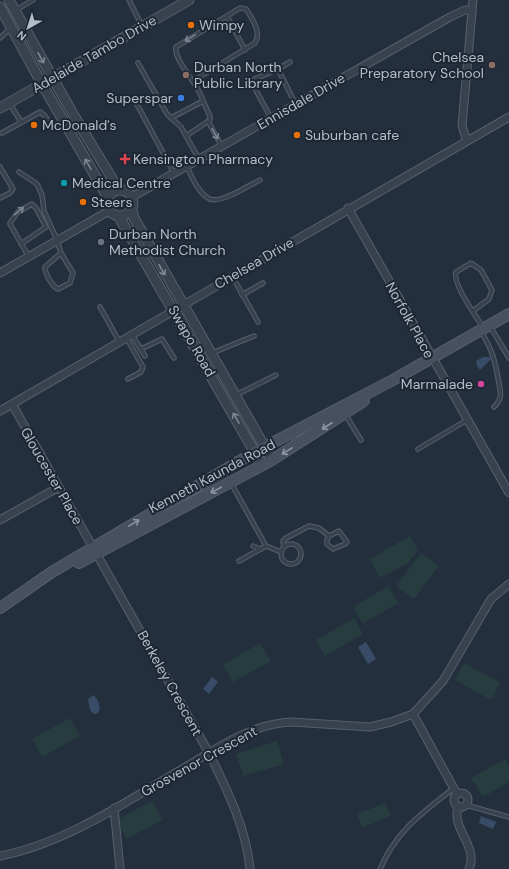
<svg xmlns="http://www.w3.org/2000/svg" width="509" height="869" font-family="'DM Sans',sans-serif">
<rect width="100%" height="100%" fill="#242f3e"/>
<!-- green -->
<path fill="#263c3f" d="M410,536L418,550L408,563L380,578L370,559Z
M421,553L439,566L414,599L396,586Z
M388,586L398,603L363,624L353,607Z
M354,618L363,634L325,656L316,640Z
M260,643L271,661L233,682L223,665Z
M464,663L500,682L491,700L455,680Z
M70,718L80,736L42,757L32,739Z
M277,741L284,764L243,776L236,754Z
M505,759L509,766V782L483,797L471,778Z
M152,801L163,820L126,839L116,820Z
M385,803L391,816L362,828L357,814Z"/>
<!-- water -->
<path fill="#394c67" d="M483,357H489L491,359L480,370L477,366L476,361Z
M366,642L376,659L368,664L358,647Z
M212,677L218,682L209,694L203,689Z
M94,695C98,701 102,706 98,713L94,714L90,710L88,699Z
M481,816L496,822L493,829L479,823Z"/>
<g fill="none" stroke-linecap="round" stroke-linejoin="round">
<!-- service casing -->
<g stroke="#565f6c" stroke-width="5.5">
<path id="service" d="M129,0L142,26
M16,10L33,0
M227,16L245,50
M0,38L11,28
M290,62L278,69L296,105
M138,63L167,114L181,127L199,159
M193,81L255,43C262,33 252,18 246,9L240,8L176,47C173,60 200,86 203,101
M134,99L174,173
M10,104L21,122
M171,118L203,101L210,116V120L186,136
M271,118L252,83L255,79L278,69
M208,121L222,147
M2,133L40,112L45,116L53,127L62,122
M0,167L13,189L10,193L0,198
M187,167C192,177 198,192 208,198C218,206 249,185 260,180
M19,172L37,184L42,195L44,211L57,240L61,253L73,273L70,283L58,289C52,286 45,274 45,267L61,253
M21,244L46,227L36,208L32,204L18,212L10,223V224L29,257
M232,276L258,322
M242,295L263,283
M100,307L119,341
M473,311L489,299L492,290L481,270L471,263L456,272C452,283 476,317 483,327
M490,326L509,358
M481,331C492,351 494,356 498,378C500,391 504,397 494,407
M132,335L145,356
M126,337L143,367L141,372L128,379
M141,349L162,339L174,358
M212,353L254,336
M236,395L276,375
M345,414L361,440
M418,449L467,420
M231,483L266,546L281,552
M339,531L347,542L345,544L333,549L327,544V540L329,536Z
M281 554a10 10 0 1 1 20 0a10 10 0 1 1-20 0Z
M253,546L261,549
M284,547L283,541L286,538L309,526L319,528L329,536
M239,561L266,546
M466,805L509,817
M380,869C397,830 421,814 454,788"/>
</g>
<!-- minor casing -->
<g stroke="#565f6c" stroke-width="9">
<path id="minor" d="M467,141L462,126L473,0
M132,197L450,17L465,10H472
M348,208L509,493
M0,273L109,211
M12,404L209,753C227,790 246,827 250,869
M0,411L509,117
M0,520L59,487
M413,714L457,794
M454 800a7 7 0 1 1 14 0a7 7 0 1 1-14 0Z
M458,806C451,830 479,846 469,869
M114,808L120,869
M0,856C67,843 130,799 189,765C220,746 254,723 292,722L370,727L391,722L413,714L443,681L491,599L509,584"/>
</g>
<!-- tertiary casing -->
<g stroke="#565f6c" stroke-width="11">
<path id="tertiary" d="M9,0L73,114L119,190
M0,7L42,84L108,198
M0,108L189,0
M107 203a13 13 0 1 1 26 0a13 13 0 1 1-26 0Z
M132,210L134,218L272,460
M119,217L262,465"/>
</g>
<!-- secondary casing -->
<g stroke="#565f6c" stroke-width="12">
<path id="secondary" d="M79,563L272,460L364,401
M0,608L52,572L255,452L393,380L509,314"/>
</g>
<!-- service -->
<use href="#service" stroke="#38414e" stroke-width="3.5"/>
<!-- minor -->
<use href="#minor" stroke="#38414e" stroke-width="7"/>
<!-- tertiary -->
<use href="#tertiary" stroke="#38414e" stroke-width="9"/>
<!-- secondary -->
<use href="#secondary" stroke="#465061" stroke-width="10"/>
</g>
<!-- one-way arrows -->
<defs><path id="oneway-shaft" d="M-6 0H5M1.5-3L5.5 0L1.5 3" fill="none" stroke-width="1.6" stroke-linecap="round" stroke-linejoin="round"/></defs>
<g stroke="#7c8592">
<use href="#oneway-shaft" transform="translate(190 38) rotate(149)"/>
<use href="#oneway-shaft" transform="translate(41 58) rotate(61)"/>
<use href="#oneway-shaft" transform="translate(215 134) rotate(61)"/>
<use href="#oneway-shaft" transform="translate(88 164) rotate(-120)"/>
<use href="#oneway-shaft" transform="translate(19 211) rotate(-39)"/>
<use href="#oneway-shaft" transform="translate(162 270) rotate(61)"/>
<use href="#oneway-shaft" transform="translate(236 418) rotate(-120)"/>
</g>
<g stroke="#8e96a5">
<use href="#oneway-shaft" transform="translate(327 426) rotate(147)"/>
<use href="#oneway-shaft" transform="translate(287 451) rotate(148)"/>
<use href="#oneway-shaft" transform="translate(216 490) rotate(152)"/>
<use href="#oneway-shaft" transform="translate(134 523) rotate(-31)"/>
</g>
<!-- markers -->
<g fill="#e8710a" stroke="#1d2633" stroke-width="1.5">
<circle cx="191" cy="25" r="4"/>
<circle cx="34" cy="125" r="4"/>
<circle cx="297" cy="135" r="4"/>
<circle cx="83" cy="202" r="4"/>
</g>
<g fill="#8d6e63" stroke="#1d2633" stroke-width="1.5">
<circle cx="492" cy="65" r="4"/>
<circle cx="186" cy="75" r="4"/>
</g>
<circle fill="#3f7fe0" stroke="#1d2633" stroke-width="1.5" cx="181" cy="98" r="4"/>
<path fill="#e0444e" stroke="#1d2633" stroke-width="1.5" d="M123 153h4v4h4v4h-4v4h-4v-4h-4v-4h4z"/>
<circle fill="#0f9aa8" stroke="#1d2633" stroke-width="1.5" cx="64" cy="183" r="4"/>
<circle fill="#6b7280" stroke="#1d2633" stroke-width="1.5" cx="101" cy="242" r="4"/>
<circle fill="#d1479c" stroke="#1d2633" stroke-width="1.5" cx="481" cy="384" r="4"/>
<g text-anchor="middle" stroke-width="4" stroke-linejoin="round" paint-order="stroke">
<!-- poi labels -->
<g font-size="14" fill="#b4bcc9" stroke="#1d2633" text-anchor="start">
<text x="199" y="30">Wimpy</text>
<text x="484" y="62" text-anchor="end">Chelsea<tspan x="484" dy="16">Preparatory School</tspan></text>
<text x="194" y="72">Durban North<tspan x="194" dy="16">Public Library</tspan></text>
<text x="173" y="103" text-anchor="end">Superspar</text>
<text x="42" y="130">McDonald's</text>
<text x="305" y="140">Suburban cafe</text>
<text x="133" y="164">Kensington Pharmacy</text>
<text x="72" y="188">Medical Centre</text>
<text x="91" y="207">Steers</text>
<text x="109" y="239">Durban North<tspan x="109" dy="16">Methodist Church</tspan></text>
<text x="473" y="389" text-anchor="end">Marmalade</text>
</g>
<!-- street labels -->
<g font-size="14" fill="#b4bcc9" stroke="#1d2633">
<text transform="translate(94 54) rotate(-30)" y="5">Adelaide Tambo Drive</text>
<text transform="translate(301 101) rotate(-30)" y="5">Ennisdale Drive</text>
<text transform="translate(254 263) rotate(-30)" y="5">Chelsea Drive</text>
<text transform="translate(410 320) rotate(61)" y="5">Norfolk Place</text>
<text transform="translate(192 341) rotate(60)" y="5">Swapo Road</text>
<text transform="translate(52 476) rotate(60)" y="5">Gloucester Place</text>
<text transform="translate(212 476) rotate(-28)" y="5">Kenneth Kaunda Road</text>
<text transform="translate(170 683) rotate(61)" y="5">Berkeley Crescent</text>
<text transform="translate(199 761) rotate(-29)" y="5">Grosvenor Crescent</text>
</g>
</g>
<!-- north arrow -->
<g transform="translate(28 28) rotate(219)" stroke="#1d2633" stroke-width="3" paint-order="stroke">
<path d="M0-3L7 15L0 10L-7 15Z" fill="#b4bcc9"/>
<text y="-6" font-size="11" font-weight="bold" text-anchor="middle" fill="#b4bcc9">N</text>
</g>
</svg>
